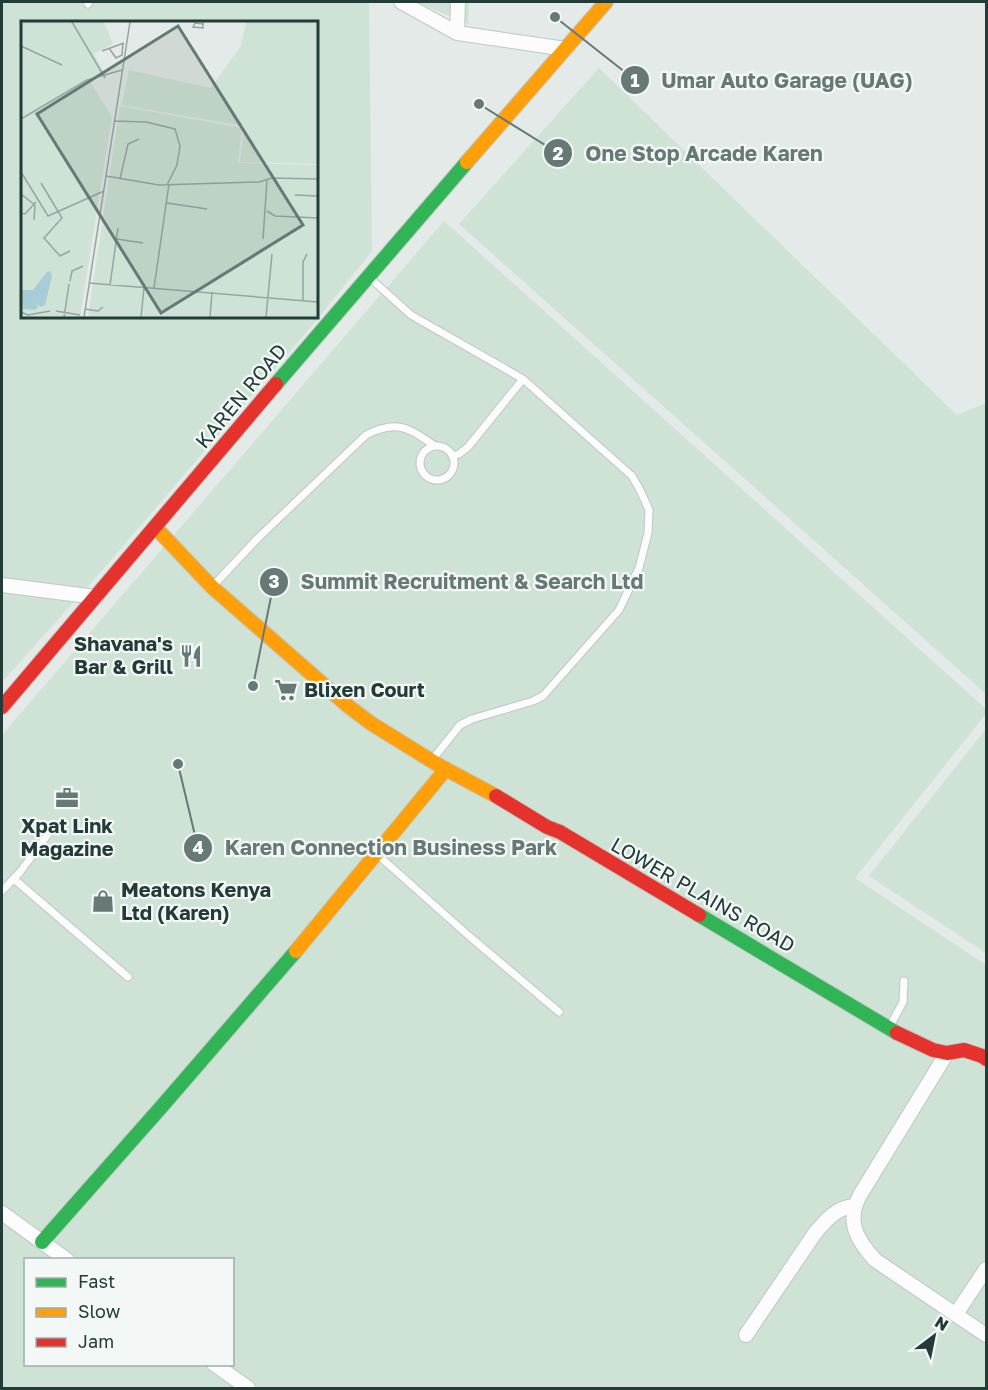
<svg xmlns="http://www.w3.org/2000/svg" width="988" height="1390" font-family="'Golos Text',sans-serif">
<rect width="100%" height="100%" fill="#e4eae7"/>
<!-- green -->
<path fill="#cee2d5" fill-rule="evenodd" d="M2,2H369L372,251L315,322L99,574L2,682ZM22,22H316V316H22Z
M416,2H469L468,24Z
M599,68L957,415L986,403V694L459,224Z
M444,221L986,709V714L855,878L986,965V1388H2V735ZM26,1260H232V1364H26Z
M986,729V953L869,876Z"/>
<g fill="none" stroke-linecap="round" stroke-linejoin="round">
<!-- lane casing -->
<g stroke="#c1c7c4" stroke-width="9">
<path id="lane" d="M88,4L89,2
M370,278L411,315L523,379L632,476L640,490L649,510L648,533L639,568L619,610L543,696L533,701L472,719L460,725L432,760
M420 463a17 17 0 1 1 34 0a17 17 0 1 1-34 0Z
M452,456L459,454L468,447L523,379
M213,586L258,538L366,435C397,419 409,428 435,446
M379,856L469,936L559,1012
M14,879L128,977
M2,891L20,872L55,825
M890,1026L903,1002L904,981"/>
</g>
<!-- street casing -->
<g stroke="#c1c7c4" stroke-width="16">
<path id="street" d="M401,2L457,33L566,49
M457,33L458,2
M2,585L96,597
M947,1053L860,1195C846,1221 856,1239 875,1260L986,1335
M2,1213L67,1260
M956,1314L986,1269
M746,1335L815,1233C826,1220 837,1207 854,1206
M214,1364L248,1388"/>
</g>
<!-- fast casing -->
<g stroke="#c0c7c4" stroke-width="16">
<path id="fast" d="M276,384L467,162
M699,915L897,1033
M42,1242L163,1105L296,951"/>
</g>
<!-- slow casing -->
<g stroke="#c0c7c4" stroke-width="16">
<path id="slow" d="M467,162L606,2
M155,527L212,587L348,706L372,724L440,766L496,796
M296,951L446,769"/>
</g>
<!-- jam casing -->
<g stroke="#c0c7c4" stroke-width="16">
<path id="jam" d="M2,707L276,384
M496,796L547,827L560,832L699,915
M897,1033L933,1050L947,1053L964,1050L982,1056L986,1059"/>
</g>
<!-- lane -->
<use href="#lane" stroke="#fbfcfb" stroke-width="7"/>
<!-- street -->
<use href="#street" stroke="#fbfcfb" stroke-width="14"/>
<!-- fast -->
<use href="#fast" stroke="#30b455" stroke-width="14"/>
<!-- slow -->
<use href="#slow" stroke="#ff9f0a" stroke-width="14"/>
<!-- jam -->
<use href="#jam" stroke="#e5322d" stroke-width="14"/>
</g>
<!-- icons -->
<defs>
<g id="restaurant-bare" transform="scale(1.8)"><path d="M-5-6h1v4h1v-4h1v4h1v-4h1v5L-1.5 .5V6h-2V.5L-5-1ZM5-6V6H3V1.5H1.5Q1.5-4 5-6Z" fill="#677975" stroke="#f3f8f6" stroke-width="2.5" paint-order="stroke"/></g>
<g id="supermarket-bare" transform="scale(1.8)"><path d="M-6-5.5h2.5l.6 2H6L4.5 2H-2.5L-4.4-4H-6ZM-1.5 3.2a1.3 1.3 0 1 0 .1 0ZM3 3.2a1.3 1.3 0 1 0 .1 0Z" fill="#677975" stroke="#f3f8f6" stroke-width="2.5" paint-order="stroke"/></g>
<g id="office-bare" transform="scale(1.8)"><path d="M-6-3h4V-5.5h4V-3h4V5H-6ZM-1-4.5V-3h2v-1.5ZM-6 0V1H6V0Z" fill="#677975" stroke="#f3f8f6" stroke-width="2.5" paint-order="stroke"/></g>
<g id="shop-bare" transform="scale(1.8)"><path d="M-5-2.5h2.3a2.7 3.5 0 0 1 5.4 0H5L5.5 6h-11ZM-1.5-2.5h3a1.5 2.3 0 0 0-3 0Z" fill="#677975" stroke="#f3f8f6" stroke-width="2.5" paint-order="stroke"/></g>
</defs>
<g fill-rule="evenodd">
<use href="#restaurant-bare" x="191" y="656"/>
<use href="#supermarket-bare" x="286" y="690"/>
<use href="#office-bare" x="67" y="798"/>
<use href="#shop-bare" x="103" y="901"/>
</g>
<g text-anchor="middle" stroke-width="4.5" stroke-linejoin="round" paint-order="stroke">
<!-- street labels -->
<g font-size="20" fill="#233c37" stroke="#f3f8f6">
<text transform="translate(241 396) rotate(-50)" y="7">KAREN ROAD</text>
<text transform="translate(703 895) rotate(30)" y="7">LOWER PLAINS ROAD</text>
</g>
<!-- poi labels -->
<g font-size="20" font-weight="bold" fill="#233c37" stroke="#f3f8f6" text-anchor="start">
<text x="173" y="651" text-anchor="end">Shavana's<tspan x="173" dy="23">Bar &amp; Grill</tspan></text>
<text x="304" y="697">Blixen Court</text>
<text x="67" y="833" text-anchor="middle">Xpat Link<tspan x="67" dy="23">Magazine</tspan></text>
<text x="121" y="897">Meatons Kenya<tspan x="121" dy="23">Ltd (Karen)</tspan></text>
</g>
</g>
<!-- overview -->
<g transform="translate(21 21)">
<rect width="297" height="297" fill="#e4eae7"/>
<path d="M0,1H83L92,23L73,33L85,55L67,57L91,96L59,296H0ZM225,1H297V143L219,141L223,105L101,84L108,49L190,67L220,25ZM99,85L221,107L217,142L297,144V296H67Z" fill="#cee2d5"/>
<path d="M25,252L29,250L31,255L24,284L19,286L16,282L17,287L13,289L2,288L0,269H12Z" fill="#a6cdd6"/>
<path fill="none" stroke="#97a4a1" stroke-width="1.5" d="M51,1L84,57M182,3L174,2L172,6L182,7V1M0,25L41,44M88,27L95,37L101,34L102,22M81,30L103,22M0,98L66,59L101,49M93,100L125,101L154,108L159,125L156,144L146,164M0,151L27,195L83,170M85,155L138,164L238,161L251,157L297,158M99,158L107,123L118,118M20,162L41,197L23,217L39,235L49,230M0,173L14,184L13,199M274,174L297,175M146,182L186,188M246,190L254,195L297,197M0,192L4,193L15,181M96,218L122,222M242,218L246,159M49,260L51,250L62,245M68,262L297,281M89,264L97,207M133,267L148,163M282,279V241L286,233M64,288L77,290L82,286M35,290L59,294M0,291L7,294L29,290M43,296L48,263M63,296L109,1M120,296L123,267M189,296L191,271M245,296L251,233"/>
<path fill="#677975" fill-opacity="0.15" stroke="#677975" stroke-width="3" d="M157,5L282,204L140,292L16,93Z"/>
<rect width="297" height="297" fill="none" stroke="#233c37" stroke-width="3"/>
</g>
<!-- callouts -->
<path fill="none" stroke="#677975" stroke-width="2" d="M555 17L635 80M479 104L558 153M253 686L274 582M178 764L198 848"/>
<g fill="#677975" stroke="#f3f8f6" stroke-width="2">
<circle cx="555" cy="17" r="6"/>
<circle cx="479" cy="104" r="6"/>
<circle cx="253" cy="686" r="6"/>
<circle cx="178" cy="764" r="6"/>
<circle cx="635" cy="80" r="15"/>
<circle cx="558" cy="153" r="15"/>
<circle cx="274" cy="582" r="15"/>
<circle cx="198" cy="848" r="15"/>
</g>
<g font-size="18" text-anchor="middle" font-weight="bold" fill="#fff">
<text x="635" y="87">1</text>
<text x="558" y="160">2</text>
<text x="274" y="588">3</text>
<text x="198" y="854">4</text>
</g>
<g font-size="21" text-anchor="middle" font-weight="bold" fill="#677975" stroke="#f3f8f6" stroke-width="4.5" stroke-linejoin="round" paint-order="stroke">
<text x="787" y="88">Umar Auto Garage (UAG)</text>
<text x="704" y="161">One Stop Arcade Karen</text>
<text x="472" y="589">Summit Recruitment &amp; Search Ltd</text>
<text x="391" y="855">Karen Connection Business Park</text>
</g>
<!-- border -->
<rect width="988" height="1390" fill="none" stroke="#233c37" stroke-width="6"/>
<!-- legend -->
<rect x="24" y="1258" width="210" height="108" fill="#f3f8f6" stroke="#a0adaa" stroke-width="1.5"/>
<rect x="36" y="1278" width="30" height="9" fill="#30b455" stroke="#a0adaa" stroke-width="1.5"/>
<text x="78" y="1288" font-size="18" fill="#233c37">Fast</text>
<rect x="36" y="1308" width="30" height="9" fill="#ff9f0a" stroke="#a0adaa" stroke-width="1.5"/>
<text x="78" y="1318" font-size="18" fill="#233c37">Slow</text>
<rect x="36" y="1338" width="30" height="9" fill="#e5322d" stroke="#a0adaa" stroke-width="1.5"/>
<text x="78" y="1348" font-size="18" fill="#233c37">Jam</text>
<!-- north arrow -->
<g transform="translate(934 1336) rotate(32)" stroke="#f3f8f6" stroke-width="4.5" paint-order="stroke">
<path d="M0-4.5L10 22L0 15L-10 22Z" fill="#233c37"/>
<text y="-9" font-size="16" font-weight="bold" text-anchor="middle" fill="#233c37">N</text>
</g>
</svg>
